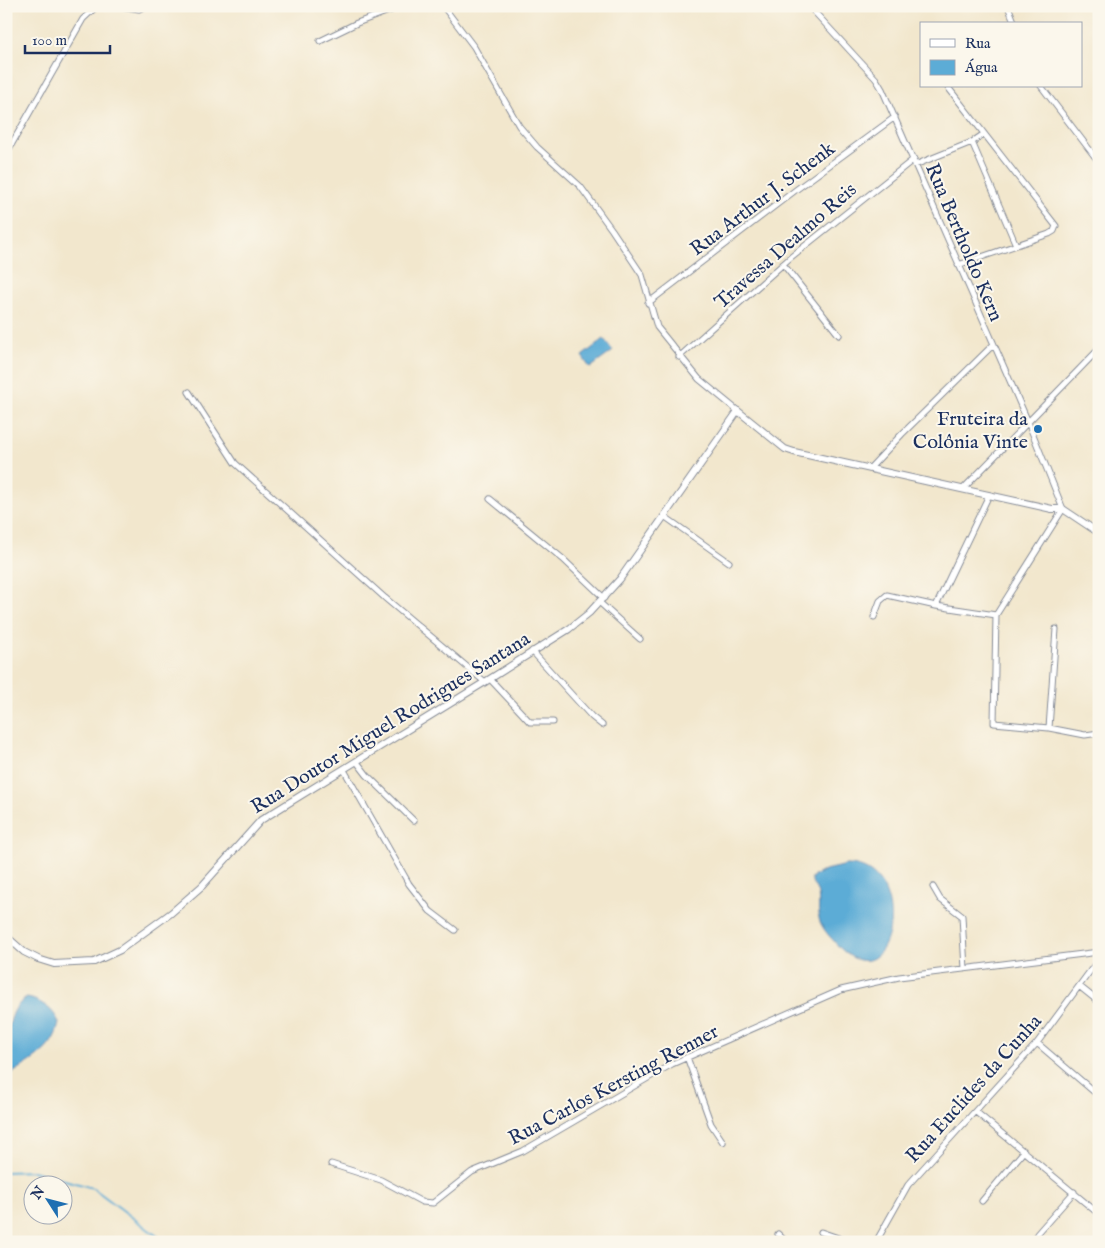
<svg xmlns="http://www.w3.org/2000/svg" width="1105" height="1248" font-family="'IM FELL English',serif">
<rect width="100%" height="100%" fill="#fbf7ec"/>
<filter id="ink" filterUnits="userSpaceOnUse"><feTurbulence type="fractalNoise" baseFrequency=".02" numOctaves="2"/><feDisplacementMap in="SourceGraphic" scale="10" xChannelSelector="R" yChannelSelector="G"/><feConvolveMatrix kernelMatrix="1 2 1 2 8 2 1 2 1" color-interpolation-filters="sRGB"/></filter>
<filter id="wash" filterUnits="userSpaceOnUse"><feTurbulence type="fractalNoise" baseFrequency=".0096" numOctaves="4" result="noise"/><feDisplacementMap in="SourceGraphic" scale="20" xChannelSelector="R" yChannelSelector="G"/><feGaussianBlur stdDeviation="1.12" result="paint"/><feColorMatrix in="noise" values="0 0 0 0 0 0 0 0 0 0 0 0 0 0 0 0 0 1.4 0 .05"/><feComposite in="paint" operator="in"/></filter>
<g filter="url(#wash)">
<rect width="100%" height="100%" fill="#f2e7cd"/>
<!-- water -->
<path fill="#5cacd6" stroke="#3c6e9a" d="M604,339L613,351L590,368L582,356Z
M846,865C919,864 893,1014 833,940C828,935 820,925 819,918C818,909 820,899 817,891C815,885 811,884 812,877L825,870Z
M27,998C40,1000 55,1010 59,1023C54,1051 29,1062 6,1077C6,1055 4,1008 27,998Z"/>
<g fill="none" stroke-linecap="round" stroke-linejoin="round">
<!-- stream -->
<path stroke="#5cacd6" stroke-width="2" d="M6,1172L33,1171L93,1188L165,1242"/>
</g>
</g>
<g filter="url(#ink)">
<g fill="none" stroke-linecap="round" stroke-linejoin="round">
<!-- minor casing -->
<g stroke="#868b96" stroke-width="7">
<path id="minor" d="M120,6L139,9L146,6
M443,6L474,47L519,126L537,147L580,186L612,230L642,275L657,327L699,379L738,411
M809,6L876,79L882,89L1028,422L1063,509L996,615L994,723L1049,728L1085,735L1099,733
M1008,6L1015,24
M320,41L357,23L402,6
M947,86L1056,226L1054,231L1049,234L958,265
M1041,86L1099,162
M972,142L1016,245
M6,154L83,19L97,6
M915,165L972,142L984,134
M783,264L839,335
M648,303L797,189L895,117
M679,357L791,257L914,159
M189,392L235,463L385,598L485,682
M870,468L902,434L993,345
M963,489L1099,349
M490,499L563,559L604,598
M664,516L729,562
M599,602L640,639
M936,606L989,495
M874,617L880,601L887,595L936,606L996,615
M532,651L592,717L602,725
M490,679L530,722H553
M1049,728L1056,629
M357,762L367,775L414,821
M344,770L409,884L430,911L455,930
M933,887L940,899L962,916L965,969
M1079,986L1099,1002
M1037,1043L1099,1096
M687,1057L711,1124L723,1142
M976,1112L1099,1214
M331,1164L381,1180L422,1202L433,1203L472,1172L523,1151L672,1064L841,990L899,977L1099,952
M982,1201L1024,1151
M821,1232L850,1242
M778,1234L786,1242
M1037,1234L1074,1192
M876,1242L908,1185L1037,1043L1099,959"/>
</g>
<!-- tertiary casing -->
<g stroke="#868b96" stroke-width="8">
<path id="tertiary" d="M6,936L24,952L38,959L54,964L94,962L120,950L171,913L202,886L261,820L485,682L569,629L589,613L620,579L738,411L785,449L794,452L1052,509H1063L1099,533"/>
</g>
<!-- minor -->
<use href="#minor" stroke="#fff" stroke-width="5"/>
<!-- tertiary -->
<use href="#tertiary" stroke="#fff" stroke-width="6"/>
</g>
</g>
<!-- markers -->
<circle fill="#1f6fb2" stroke="#fbf7ec" stroke-width="2" cx="1038" cy="429" r="5"/>
<g text-anchor="middle" stroke-width="4" stroke-linejoin="round" paint-order="stroke">
<!-- street labels -->
<g font-size="20" fill="#1b2f5e" stroke="#fbf7ec">
<text transform="translate(762 198) rotate(-37)" y="7">Rua Arthur J. Schenk</text>
<text transform="translate(965 242) rotate(67)" y="7">Rua Bertholdo Kern</text>
<text transform="translate(785 245) rotate(-41)" y="7">Travessa Dealmo Reis</text>
<text transform="translate(390 722) rotate(-32)" y="7">Rua Doutor Miguel Rodrigues Santana</text>
<text transform="translate(613 1084) rotate(-28)" y="7">Rua Carlos Kersting Renner</text>
<text transform="translate(973 1088) rotate(-48)" y="7">Rua Euclides da Cunha</text>
</g>
<!-- poi labels -->
<g font-size="20" fill="#1b2f5e" stroke="#fbf7ec" text-anchor="end">
<text x="1028" y="425">Fruteira da<tspan x="1028" dy="23">Colônia Vinte</tspan></text>
</g>
</g>
<!-- margin -->
<rect width="1105" height="1248" fill="none" stroke="#fbf7ec" stroke-width="25"/>
<!-- legend -->
<rect x="920" y="22" width="162" height="65" fill="#fbf7ec" stroke="#a1a7b3"/>
<rect x="930" y="39" width="25" height="8" fill="#ffffff" stroke="#a1a7b3"/>
<text x="965" y="48" font-size="15" fill="#1b2f5e">Rua</text>
<rect x="930" y="60" width="25" height="15" fill="#5cacd6" stroke="#a1a7b3"/>
<text x="965" y="72" font-size="15" fill="#1b2f5e">Água</text>
<!-- north arrow -->
<g transform="translate(48 1200) rotate(306)"><circle r="24" fill="#fbf7ec" stroke="#a1a7b3"/>
<path d="M0-4L9 19L0 12L-9 19Z" fill="#1f6fb2"/>
<text y="-8" font-size="14" font-weight="bold" text-anchor="middle" fill="#1b2f5e">N</text>
</g>
<!-- scale -->
<path d="M25 45v8h85v-8" fill="none" stroke="#1b2f5e" stroke-width="2.5"/>
<text x="32" y="45" font-size="15" fill="#1b2f5e" stroke="#fbf7ec" stroke-width="4" paint-order="stroke">100 m</text>
</svg>
